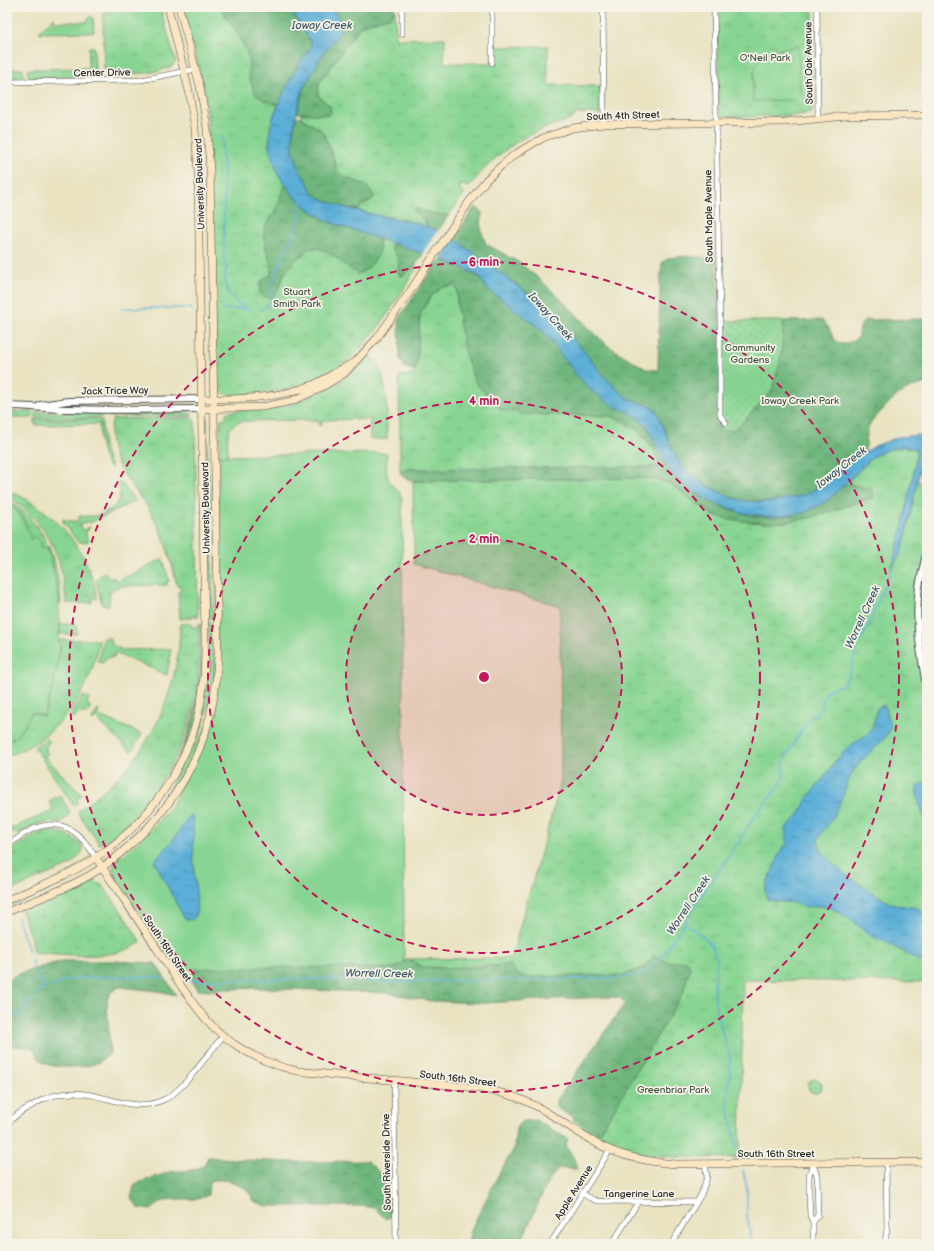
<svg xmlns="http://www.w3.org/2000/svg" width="934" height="1251" font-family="'Balsamiq Sans',sans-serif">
<defs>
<pattern id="grass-tufts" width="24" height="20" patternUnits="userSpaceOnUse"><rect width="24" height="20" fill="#88d593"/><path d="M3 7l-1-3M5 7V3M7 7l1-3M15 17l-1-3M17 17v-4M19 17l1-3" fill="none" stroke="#76b77f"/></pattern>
<pattern id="forest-crowns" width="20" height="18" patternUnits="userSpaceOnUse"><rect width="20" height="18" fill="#6eb67d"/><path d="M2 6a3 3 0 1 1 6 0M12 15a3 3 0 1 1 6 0" fill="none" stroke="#5b9467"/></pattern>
<pattern id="garden-dots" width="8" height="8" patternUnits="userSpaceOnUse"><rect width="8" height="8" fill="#88d593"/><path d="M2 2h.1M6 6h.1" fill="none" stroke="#76b77f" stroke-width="1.8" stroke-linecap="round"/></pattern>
<pattern id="water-ripples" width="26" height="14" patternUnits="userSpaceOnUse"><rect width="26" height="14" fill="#5cafd8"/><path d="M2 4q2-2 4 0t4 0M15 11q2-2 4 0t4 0" fill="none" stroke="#4c8faf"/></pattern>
</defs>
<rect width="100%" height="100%" fill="#f7f3e8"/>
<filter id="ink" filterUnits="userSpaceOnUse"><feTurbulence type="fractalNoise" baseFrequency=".025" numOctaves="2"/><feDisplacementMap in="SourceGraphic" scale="8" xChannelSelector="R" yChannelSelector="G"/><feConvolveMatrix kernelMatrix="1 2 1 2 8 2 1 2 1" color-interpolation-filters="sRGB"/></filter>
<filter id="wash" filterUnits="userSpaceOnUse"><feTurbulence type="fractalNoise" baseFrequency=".012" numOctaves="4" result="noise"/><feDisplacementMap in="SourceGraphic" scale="16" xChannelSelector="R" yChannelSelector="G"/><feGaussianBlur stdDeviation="0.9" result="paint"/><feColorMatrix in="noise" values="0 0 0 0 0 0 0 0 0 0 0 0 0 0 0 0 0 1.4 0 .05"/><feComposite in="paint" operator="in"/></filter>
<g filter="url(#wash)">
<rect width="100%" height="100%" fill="#e9e3c2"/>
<!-- grass -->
<path fill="url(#grass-tufts)" stroke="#5a805f" d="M111,7H160L176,62C167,75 126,74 111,74L107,73L104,68L103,15L104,12L109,14Z
M182,7H290L285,89L274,114L269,145L277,172L284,183L378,238L424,253L414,267L416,268C392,308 368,351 327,375C305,388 278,392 253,394C241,395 224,399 217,387L207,108L200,72Z
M724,7H806L813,12V101L812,110L811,113L793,116L725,117L722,116L719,112L717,14L718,11Z
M395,9L396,39L445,38L444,63H492V47L548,46V85L600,86V114L589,113L574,114V117L569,120C554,125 538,130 524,138C502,150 484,168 469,187L462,185L459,189L463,191L464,194L448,216L426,212L416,209L419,216L423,219L428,227L407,220L370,214L353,209H359L361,206L373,199L365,185L342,176L337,170L329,145L321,130L300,117L301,114L306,113L328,115L330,106L318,96L319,83L361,25L391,16Z
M89,17H93L94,32L40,33L39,32L53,18H54L55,22H87L88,18Z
M89,47H94L95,70L94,77L28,78V69L88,68Z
M7,69H23L24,79H7Z
M454,285L457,290V306L526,414L610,416L625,422L639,432L654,448L660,467L407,469L402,470L400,472L399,377L402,376L411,375L415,371L418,353L420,314L431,296L443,287Z
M370,357C389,364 387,422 387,439H370V419L322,420V425H318V420L243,421C224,425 228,440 228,456H220V424L221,419H224L227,415L226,413L232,411L264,410L295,403L319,393L335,384L347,376Z
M32,411V418H7V412Z
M35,412L99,413L102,416L92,418H35Z
M186,412L192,414V416H109L112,413Z
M191,418L194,420L195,422L198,618L197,616H191V618L180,619L178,592L181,591L180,585L177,586C172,562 165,538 153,516C137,488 109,466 110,431C110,427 112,423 113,419Z
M100,419L102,420C102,436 104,452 111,467L110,468C101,460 99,436 99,424L35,425V420Z
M206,419H207L208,468L211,496L213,618H208Z
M904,447L916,449L914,496L917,481L922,483L927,491V982L743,980L740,1158C705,1157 664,1160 629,1150C608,1144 590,1132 572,1121L662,980L503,983L474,968H448L422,967L413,961H408L404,962V959L511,958L561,782L560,606L414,564L413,481L647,478L660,480L672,485L713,515L728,519L743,521L765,523L788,522L812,517L874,497L873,492C864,487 854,484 844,485L874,456L886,450Z
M118,482L121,483L135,501L90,523L89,521L80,525L83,530L90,527L86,533V536L89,540L86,542H78L63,522V519L68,521H79V516C86,516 93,517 99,515C115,510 124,499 118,483Z
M7,490C54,509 89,548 97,598L92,599V603H66C62,552 48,525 7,495Z
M7,498C17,506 26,513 34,523C53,545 59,575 61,603L59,604L58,601L60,600L48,547L41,549L40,546L31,540L24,519L15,507L7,501Z
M163,559L169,581H167V585L119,586V588H115L110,592L109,605H102L96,580L100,576L102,573L105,572C108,577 109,579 115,578L117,581Z
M191,623V627H197L198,624L199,623C199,642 199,660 198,679C192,734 166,786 126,824C120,830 107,844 99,844L78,812C82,807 87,804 92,800C100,793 109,786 117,778C158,738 180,680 180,624Z
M201,623H202C202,640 203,656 202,673C197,743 158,807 102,849C108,842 116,837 123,831C132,822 140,813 148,804C176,771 194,727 199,685C202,664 201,644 201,623Z
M208,623H213C213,641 215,658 213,675C208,720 193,763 166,800L165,799L173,781L206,689L209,661Z
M60,624H77V634H60Z
M103,638H110C111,644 114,648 120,648L121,650L171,649L167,675L115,653L114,657L106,658L103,663L98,661Z
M59,640H99C92,692 58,739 7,756V743C18,735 27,725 31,712L44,716L56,670L61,644H59Z
M83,696L89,698L87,703L91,708L87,714C81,711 78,714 74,718L71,716L72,712Z
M98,710L99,711L97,715L142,734L131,752L96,718L93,721L92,719Z
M46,738L50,742L46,746V751L48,754L45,757L82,795L77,799L78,802L74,806L34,747Z
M43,832L54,831L67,834L81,844L83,849L82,852L72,864L7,892V853L35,835Z
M62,880L63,881L45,892L7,908V903Z
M91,881H96L97,883L102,885L119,908L141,942C116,962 62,954 33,952L32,941L21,910L49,898L62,895Z
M808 1086a7 7 0 1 1 14 0a7 7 0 1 1-14 0Z"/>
<!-- forest -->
<path fill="url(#forest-crowns)" stroke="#4c7054" d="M221,7H290C296,20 306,32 312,45L302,59L278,105L264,100L254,92L249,77V59L243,43L236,31L227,19Z
M333,7H395L391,16L361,25L319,83L318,96L330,106L331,112L328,115L297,113L303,89L322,55L337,36L338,17Z
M296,116L300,117L321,130L329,145L337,170L343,176L365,185L373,194V199L361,206L359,209H353L343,207L324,200L313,194L306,179L300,172L293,150L292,141Z
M284,183L293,195L310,210L321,218L329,222L378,238C384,253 371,269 358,274C346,267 324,243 309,249C307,250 304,253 302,255C295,260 291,263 287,270C281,280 280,290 273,298L263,297L260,292V284L264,278L271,275C273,260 262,247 264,232C265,223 274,215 277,207C280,200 282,191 284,183Z
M475,206L482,212L481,230L486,244L518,262L537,277L571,309L589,328L608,346L646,369L658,370L660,283L662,263L669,258L688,256L714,258L716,259L720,321L732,430L741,424L772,391L780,362L784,321L822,320C824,323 828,326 830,330C831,333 832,336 834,339C840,348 853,342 859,337C859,330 860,325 865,320L927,319V383L913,387L899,394L890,402L870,423L867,433L866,446L863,453L844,466L836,475L822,485L804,495L772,502L747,501L732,498L704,484L683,469L674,453L658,414L655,410L647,405L627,398L616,389L604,376L579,345L556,320L521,288L454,239Z
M416,208L426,212L448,216L438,231L428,227L423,219L413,211Z
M393,244H396L424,253L414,267L403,276H400C394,264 406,264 392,251L391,247Z
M440,259L463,268L479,277L486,288L543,331L558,349L624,410C632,414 641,418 646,425C656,437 659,454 667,466C687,497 738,518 774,517C793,516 812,512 828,500C833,496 839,488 844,485C849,483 865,488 871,489L874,495V497L812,517L788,522L765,523L743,521L728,519L713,515L672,485L660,480L647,478L413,481L403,477L400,472L402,470L407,469L660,467L654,448L639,432L625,422L610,416L526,414L501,410L475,382L464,351L457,306V290L454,285L443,287L431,296L420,314L418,353L415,371L404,367L400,359L399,318Z
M654,955L668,962L686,961L690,967L683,993L600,1133L562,1111L556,1107L557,1100L625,1003L619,997L553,999L483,1003L431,1001L387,993L265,988L224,989L208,991L197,990L193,982L192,973L197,969L216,967H397L408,960L413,961L422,967L447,968L509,965L513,968L516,974L523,977L623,975L644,968Z
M62,961H110L155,963L176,995L158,991L119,987L111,992L107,1001L110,1054C106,1057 101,1061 97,1063C86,1068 55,1069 44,1063C38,1060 36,1054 34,1049L18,1046L7,1047V981L18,974Z
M535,1120L568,1139L566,1144L574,1159L577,1169L558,1168L547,1184L524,1235L504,1244H467L473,1225L501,1170L514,1149L516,1127L522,1121Z
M208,1157L245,1160L294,1162L367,1161L378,1171L389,1189L391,1216L386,1219L374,1208L362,1206H267L253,1201L249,1190C235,1183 225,1177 209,1181L208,1195L198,1199H171L161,1202L151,1210L138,1208L131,1198L135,1184L170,1172L193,1170L204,1166Z"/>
<!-- garden -->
<path fill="url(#garden-dots)" stroke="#5a805f" d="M720,321H784L780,362L772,391L741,424L732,430H720Z
M60,795L70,812L65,820L60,822L41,823L30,827L19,834L14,833L11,831V828L53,811L49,801Z"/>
<!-- pitch -->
<path fill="#88d593" stroke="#5a805f" d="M798,47L800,95L795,100L753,101C752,62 756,49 798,47Z
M387,453C387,461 385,472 389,480C392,487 399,489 402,498L404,962L397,967L390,968L263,967L178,969L115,875L113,868L116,861L145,836L167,811L176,798L214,708L218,472L220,456Z
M7,501C20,511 27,524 31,540L35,536L42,543L40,546L41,549L48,547L60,600L58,601L60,619L59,643L61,644L54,682L44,716L31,712C27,725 18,736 7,743Z"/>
<!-- water -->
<path fill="url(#water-ripples)" stroke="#446d82" d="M290,7H333L338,17L341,29L337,36L322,55L303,89L298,107L293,131V150L300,172L306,179L313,194L324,200L343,207L370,214L421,224L451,236L543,305L579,345L604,376L617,389L627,398L647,405L655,410L658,414L674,453L683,469L704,484L732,498L747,501L759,502H772L804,495L822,485L836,475L844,466L855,458L875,446L898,437L927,434V450L922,460L904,544L900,555L891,570L902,530L915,464L917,454L916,449C902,444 887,449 874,456L827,501L818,506L804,513L772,517L742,513L713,503L705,499L684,485L674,476L666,465L647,426L634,415L610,404L589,389L576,374L543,331L486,288L479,276L463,268L443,260L329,222L310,210L293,195L284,183L277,172L269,145L270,129L274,114L285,89L302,59L312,45C306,32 296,20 290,7Z
M884,705L887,710V716L891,725C888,741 872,748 863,760C857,766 852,772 849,780C845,788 843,797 839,805C836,810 834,817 830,822C827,827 818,835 818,842C820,861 876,896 892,904L897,905L916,908L921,910L924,914L927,920V963L917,960L904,952L897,949L883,940L880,941L865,932L851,919L831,908L819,906L804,907L794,903L773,901L767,899L765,891L767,883L783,847L787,845V835L785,831L786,828L797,817L801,811L806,800L832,767L834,762L840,757L847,748L866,735L872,729L877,708Z
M924,782L927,785V823C924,815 915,796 917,788C918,785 922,784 924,782Z
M190,815L193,817V822C194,837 193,852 194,866C194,877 199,908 195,917C193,921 188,920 184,918L154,861L171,843Z"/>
<!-- pier -->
<path fill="#e9e3c2" d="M439,229L455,237L439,261L422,254Z"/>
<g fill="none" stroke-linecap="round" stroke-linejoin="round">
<!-- stream -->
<path stroke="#5cafd8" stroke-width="1.5" d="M219,136L223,138L222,153L224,169V258L227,267L225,274L226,286L230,296L237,303L245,309H251
M121,308H188L192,309
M222,309H244
M259,309H262L269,304L272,298L271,289L276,272L293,235L299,219L301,204L302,202
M7,888L9,889
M18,918L29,952
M684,923L705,938L712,946L717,960L714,989L716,1011L730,1057V1074L727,1102L737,1149
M31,960L39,980L45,989
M189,980L335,979L388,982L624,978L648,971L666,951L710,883L729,857L735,846L740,842C740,836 743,835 745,831C751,819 759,811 767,801C774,794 779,786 784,778L783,768L785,758L794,743L805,724L821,709L824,696L829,689L842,685L849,675L853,664L855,648L870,624L875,608L892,569
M7,1014L17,1016L22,1012L41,989C54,987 60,982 71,980C85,977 100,977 114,977C131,977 148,976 164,978
M743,1170L747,1188V1216L750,1232V1244"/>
</g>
</g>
<g filter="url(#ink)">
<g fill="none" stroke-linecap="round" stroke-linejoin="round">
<!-- minor casing -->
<g stroke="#484742" stroke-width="6">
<path id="minor" d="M402,7V34
M603,7L604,124
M714,7L720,321V415L726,423
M817,7L818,119
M492,63V7
M7,82L141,80L196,69
M7,846C15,840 24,833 33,829C63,816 82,834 96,858
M394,1080L396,1244
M7,1125C13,1116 23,1110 33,1105C45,1097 59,1093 74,1093C106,1093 131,1114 163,1100C183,1092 209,1052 224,1035
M813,1163L809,1175V1193L810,1216L813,1222V1244
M583,1194L590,1198L597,1201L697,1202
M813,1222L818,1215L817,1176L813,1164
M674,1241L679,1244
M550,1244L610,1150
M612,1244L638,1202
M671,1244L701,1195L707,1177L705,1163
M885,1244L887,1228L886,1162"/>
</g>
<!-- tertiary casing -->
<g stroke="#484742" stroke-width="8">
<path id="tertiary" d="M40,405L68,401L202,399
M7,406C28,406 48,409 69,409C113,411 157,409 202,409
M927,551C924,563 921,575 919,587C914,622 921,656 927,690"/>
</g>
<!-- secondary casing -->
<g stroke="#484742" stroke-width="8">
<path id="secondary" d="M202,399C239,399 279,399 315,384C328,378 340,369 353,363
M202,409L262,407L292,401L319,389L345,373L377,338L407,296L469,202L486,180L501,166L514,155L532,144L545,137L573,128L604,124L785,122L846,116L927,115
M96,858C116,888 137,918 157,949C172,972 187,997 205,1018C227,1044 260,1062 293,1070C301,1072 309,1072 317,1073C353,1077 389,1080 425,1083C456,1086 486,1087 515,1097C550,1109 577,1136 610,1150C631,1159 653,1162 675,1164L927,1162
M7,900C37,887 68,876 95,858C150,823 193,759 202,695C205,676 205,658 205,640L198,172L195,129L189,91L168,7
M7,912C37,899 68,889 95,872C108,864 120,854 131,844C174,806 205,754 214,696C216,684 217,670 218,657L210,170L207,128L200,86L179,7"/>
</g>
<!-- minor -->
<use href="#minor" stroke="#fff" stroke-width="5"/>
<!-- tertiary -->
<use href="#tertiary" stroke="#fff" stroke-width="6"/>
<!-- secondary -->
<use href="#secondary" stroke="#fbe6c4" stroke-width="7"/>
</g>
</g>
<!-- distance rings -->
<circle cx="484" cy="677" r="138" fill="#c2185b" fill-opacity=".12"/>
<g fill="none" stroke="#c2185b" stroke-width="2" stroke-dasharray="7 5">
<circle cx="484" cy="677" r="138"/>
<circle cx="484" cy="677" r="276"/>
<circle cx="484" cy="677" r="415"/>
</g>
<g text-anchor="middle" stroke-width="3.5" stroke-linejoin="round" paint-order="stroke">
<!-- park labels -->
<g font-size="10" fill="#425645" stroke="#f7f3e8">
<text x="765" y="61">O'Neil Park</text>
<text x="297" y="295">Stuart<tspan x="297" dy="12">Smith Park</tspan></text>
<text x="750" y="351">Community<tspan x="750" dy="12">Gardens</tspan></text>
<text x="800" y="404">Ioway Creek Park</text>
<text x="673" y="1093">Greenbriar Park</text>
</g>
<!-- street labels -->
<g font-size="10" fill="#2b2b2b" stroke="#f7f3e8">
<text transform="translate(808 63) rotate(-91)" y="4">South Oak Avenue</text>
<text transform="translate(102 72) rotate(-1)" y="4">Center Drive</text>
<text transform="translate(623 115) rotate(-2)" y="4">South 4th Street</text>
<text transform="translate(199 184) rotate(-92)" y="4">University Boulevard</text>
<text transform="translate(708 216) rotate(-91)" y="4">South Maple Avenue</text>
<text transform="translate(115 390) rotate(-1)" y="4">Jack Trice Way</text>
<text transform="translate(205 508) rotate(-91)" y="4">University Boulevard</text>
<text transform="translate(168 948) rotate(56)" y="4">South 16th Street</text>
<text transform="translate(458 1078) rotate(7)" y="4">South 16th Street</text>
<text x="776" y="1157">South 16th Street</text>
<text transform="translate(386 1162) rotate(-91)" y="4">South Riverside Drive</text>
<text transform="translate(573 1192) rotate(-58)" y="4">Apple Avenue</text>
<text x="639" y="1197">Tangerine Lane</text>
</g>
<!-- water labels -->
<g font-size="11" font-style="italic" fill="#3c5968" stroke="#f7f3e8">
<text x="322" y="29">Ioway Creek</text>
<text transform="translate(551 316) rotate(48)" y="4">Ioway Creek</text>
<text transform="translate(841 467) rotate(-38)" y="4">Ioway Creek</text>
<text transform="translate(862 617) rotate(-65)" y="4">Worrell Creek</text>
<text transform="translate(688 905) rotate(-56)" y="4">Worrell Creek</text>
<text transform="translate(379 973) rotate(1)" y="4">Worrell Creek</text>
</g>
</g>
<circle cx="484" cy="677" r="6" fill="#c2185b" stroke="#f7f3e8" stroke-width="2"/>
<g font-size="12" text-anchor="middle" font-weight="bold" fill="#c2185b" stroke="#f7f3e8" stroke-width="3.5" stroke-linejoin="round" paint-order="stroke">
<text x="484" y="266">6 min</text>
<text x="484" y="405">4 min</text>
<text x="484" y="543">2 min</text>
</g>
<!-- margin -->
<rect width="934" height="1251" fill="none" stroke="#f7f3e8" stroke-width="24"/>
</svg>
